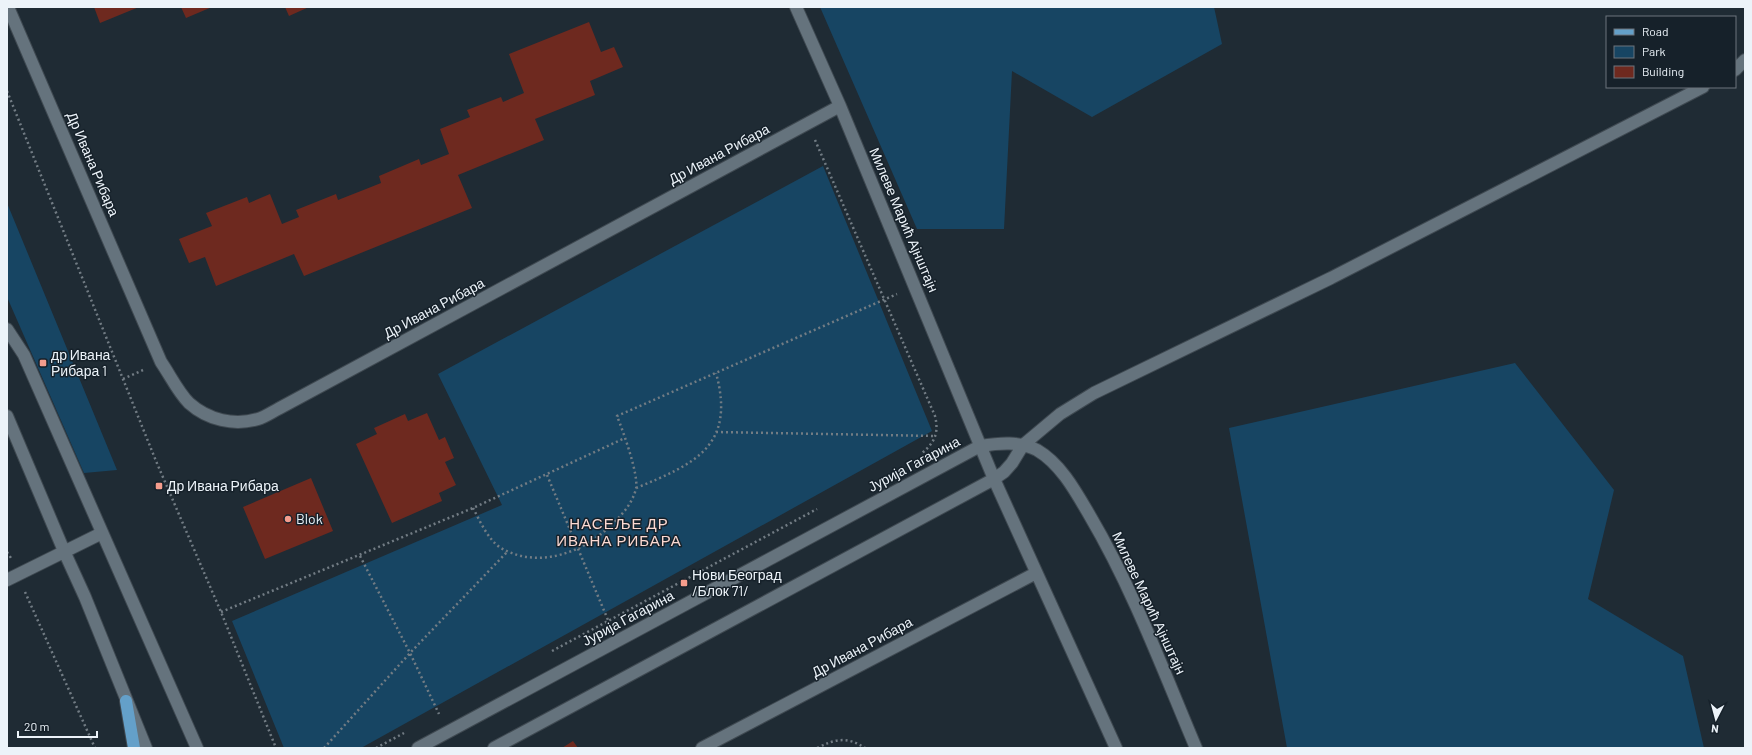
<svg xmlns="http://www.w3.org/2000/svg" width="1752" height="755" font-family="Barlow,sans-serif">
<rect width="100%" height="100%" fill="#1f2b34"/>
<!-- green -->
<path fill="#174563" d="M820,7H1214L1222,44L1092,117L1012,71L1004,229H917Z
M823,166L932,431L361,748H284L232,621L502,505L438,374Z
M7,203L117,470L84,473L7,297Z
M1515,363L1614,490L1588,599L1683,656L1704,748H1287L1229,428Z"/>
<!-- building -->
<path fill="#6e291f" d="M94,7H139L100,23Z
M181,7H212L186,18Z
M285,7H309L289,16Z
M589,22L601,52L614,47L623,67L590,81L595,95L535,119L544,140L458,175L472,208L304,276L294,254L216,286L205,257L189,263L179,239L212,226L206,213L247,197L249,203L270,194L282,224L299,217L296,210L336,194L338,200L366,189L381,183L379,176L419,159L421,165L449,154L440,129L470,117L467,110L501,97L503,102L524,93L509,54Z
M427,413L439,440L445,437L454,458L445,462L456,485L439,493L442,501L392,523L356,444L377,434L374,428L405,414L408,421Z
M311,478L333,531L265,559L243,507Z
M573,741L578,748H562Z"/>
<g fill="none" stroke-linecap="round" stroke-linejoin="round">
<!-- minor casing -->
<g stroke="#3f4951" stroke-width="14">
<path id="minor" d="M8,7L161,362C170,375 178,392 189,403C208,420 234,426 258,419C265,417 272,412 278,409L840,106
M796,7L840,106L994,479L1116,748
M1735,70L1745,60
M7,329L24,355L197,748
M7,416L64,551L85,597L146,748
M7,580L102,533
M418,748L980,446C999,443 1020,441 1037,450C1061,464 1076,492 1090,516C1133,589 1163,670 1196,748
M494,748L994,479L1004,472L1012,463L1023,445L1060,414L1094,393L1331,278L1703,87
M702,748L1036,573"/>
</g>
<!-- major casing -->
<g stroke="#3f4951" stroke-width="14">
<path id="major" d="M126,701L134,748"/>
</g>
<!-- path -->
<path stroke="#727c84" stroke-width="2.5" stroke-dasharray="2 3" stroke-linecap="butt" d="M7,91L156,461L221,612L276,748
M815,140L935,416C939,433 935,442 922,453
M123,379L143,370
M716,432L936,436
M547,475L608,620
M636,488C695,464 736,446 716,373
M473,508C480,521 488,540 501,548C539,570 586,552 614,522C624,513 632,503 636,489C639,475 623,431 617,416L897,294
M7,552L11,558
M360,556L410,653L439,714
M25,592L95,748
M221,612L473,508L625,438
M552,651L817,509
M324,748L410,653L508,551
M376,748L404,733
M817,748C835,739 847,736 865,748"/>
<!-- minor -->
<use href="#minor" stroke="#65737d" stroke-width="12"/>
<!-- major -->
<use href="#major" stroke="#64a0c9" stroke-width="12"/>
</g>
<!-- markers -->
<g fill="#f59d8d" stroke="#16212a" stroke-width="1.5">
<rect x="39" y="359" width="8" height="8" rx="2"/>
<rect x="155" y="482" width="8" height="8" rx="2"/>
<circle cx="288" cy="519" r="4"/>
<rect x="680" y="579" width="8" height="8" rx="2"/>
</g>
<g text-anchor="middle" stroke-width="3" stroke-linejoin="round" paint-order="stroke">
<!-- street labels -->
<g font-size="14" fill="#ecf3f9" stroke="#16212a">
<text transform="translate(719 154) rotate(-28)" y="5">Др Ивана Рибара</text>
<text transform="translate(93 164) rotate(67)" y="5">Др Ивана Рибара</text>
<text transform="translate(904 220) rotate(67)" y="5">Милеве Марић Ајнштајн</text>
<text transform="translate(434 308) rotate(-28)" y="5">Др Ивана Рибара</text>
<text transform="translate(914 464) rotate(-28)" y="5">Јурија Гагарина</text>
<text transform="translate(1149 603) rotate(65)" y="5">Милеве Марић Ајнштајн</text>
<text transform="translate(628 618) rotate(-28)" y="5">Јурија Гагарина</text>
<text transform="translate(862 647) rotate(-28)" y="5">Др Ивана Рибара</text>
</g>
<!-- poi labels -->
<g font-size="14" fill="#ecf3f9" stroke="#16212a" text-anchor="start">
<text x="51" y="360">др Ивана<tspan x="51" dy="16">Рибара 1</tspan></text>
<text x="167" y="491">Др Ивана Рибара</text>
<text x="296" y="524">Blok</text>
<text x="692" y="580">Нови Београд<tspan x="692" dy="16">/Блок 71/</tspan></text>
</g>
<!-- neighbourhood labels -->
<g font-size="15" letter-spacing="1" fill="#fbd9d2" stroke="#16212a">
<text x="619" y="529">НАСЕЉЕ ДР<tspan x="619" dy="17">ИВАНА РИБАРА</tspan></text>
</g>
</g>
<!-- border -->
<rect width="1752" height="755" fill="none" stroke="#ecf3f9" stroke-width="16"/>
<!-- legend -->
<rect x="1606" y="16" width="130" height="72" fill="#16212a" stroke="#6c757d"/>
<rect x="1614" y="29" width="20" height="6" fill="#64a0c9" stroke="#6c757d"/>
<text x="1642" y="36" font-size="12" fill="#ecf3f9">Road</text>
<rect x="1614" y="46" width="20" height="12" fill="#174563" stroke="#6c757d"/>
<text x="1642" y="56" font-size="12" fill="#ecf3f9">Park</text>
<rect x="1614" y="66" width="20" height="12" fill="#6e291f" stroke="#6c757d"/>
<text x="1642" y="76" font-size="12" fill="#ecf3f9">Building</text>
<!-- north arrow -->
<g transform="translate(1716 719) rotate(186)" stroke="#16212a" stroke-width="3" paint-order="stroke">
<path d="M0-3L7 15L0 10L-7 15Z" fill="#ecf3f9"/>
<text y="-6" font-size="11" font-weight="bold" text-anchor="middle" fill="#ecf3f9">N</text>
</g>
<!-- scale -->
<path d="M18 731v6h79v-6" fill="none" stroke="#ecf3f9" stroke-width="2"/>
<text x="24" y="731" font-size="12" fill="#ecf3f9" stroke="#16212a" stroke-width="3" paint-order="stroke">20 m</text>
</svg>
